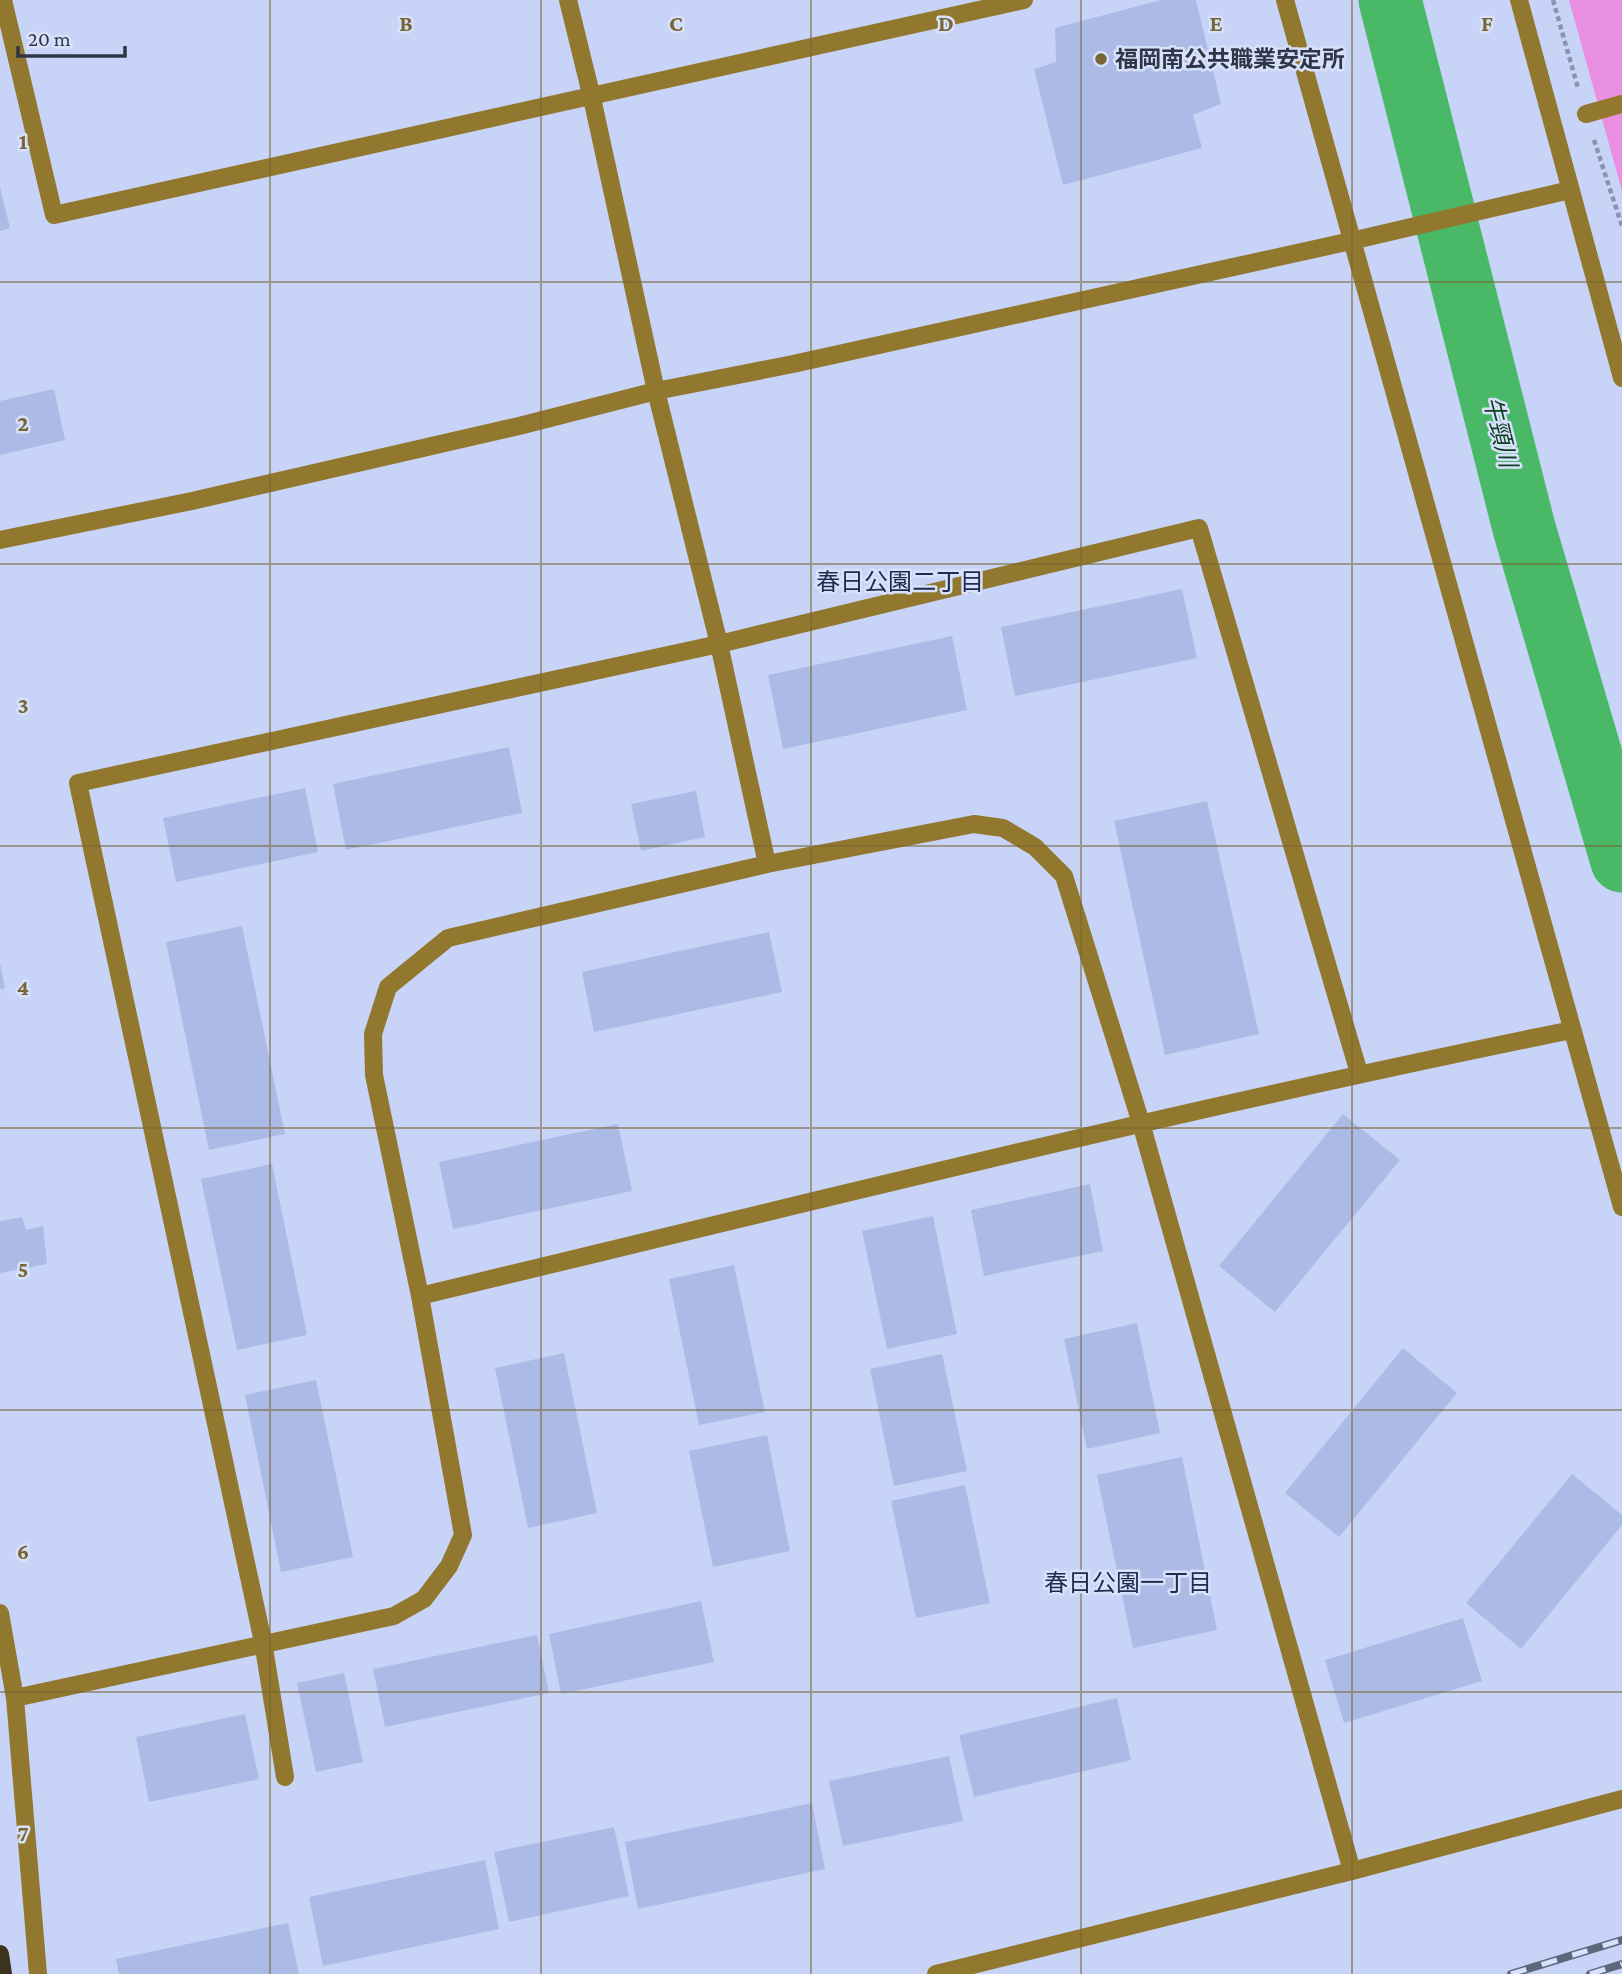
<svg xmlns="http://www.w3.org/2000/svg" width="1622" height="1974" font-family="'Crimson Pro','Noto Sans JP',serif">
<rect width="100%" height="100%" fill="#c7d4f7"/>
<!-- green -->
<path fill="#e98fe2" d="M1569,0H1622V191Z"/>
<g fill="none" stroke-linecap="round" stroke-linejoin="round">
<!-- river -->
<path stroke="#49b968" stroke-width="63" d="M1390,0L1524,528L1622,861"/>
</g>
<!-- building -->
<path fill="#acbbe6" d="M1161,0H1196L1221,104L1193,115L1202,148L1063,185L1034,69L1056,62L1055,28Z
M0,187L10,228L0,231Z
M54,389L65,440L0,455V401Z
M1182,589L1197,658L1015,696L1001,627Z
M952,636L967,710L783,749L768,675Z
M509,747L522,813L346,850L333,784Z
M305,788L318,852L176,882L163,818Z
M696,791L705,837L641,851L631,804Z
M1207,801L1259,1034L1165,1055L1114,821Z
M242,926L285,1134L209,1150L166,942Z
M769,932L782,992L594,1032L582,972Z
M0,963L5,988L0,989Z
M1343,1114L1400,1160L1275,1312L1219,1266Z
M618,1124L632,1191L453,1229L439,1162Z
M272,1164L307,1335L237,1350L201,1179Z
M1090,1184L1103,1251L984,1276L971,1210Z
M933,1216L957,1334L887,1349L862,1231Z
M22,1217L26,1230L43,1226L47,1264L0,1273V1221Z
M734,1265L765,1412L699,1425L669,1279Z
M1137,1323L1160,1433L1087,1449L1064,1339Z
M1403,1348L1457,1393L1339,1537L1285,1493Z
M564,1353L597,1513L528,1528L495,1368Z
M942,1354L967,1471L894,1486L870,1369Z
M316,1380L353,1557L281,1572L245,1395Z
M767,1435L790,1551L713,1567L689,1451Z
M1182,1457L1217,1630L1133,1648L1097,1475Z
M1572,1474L1622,1515V1525L1521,1649L1466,1603Z
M965,1485L990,1603L916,1618L891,1501Z
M701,1601L714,1662L561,1694L549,1634Z
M1463,1618L1482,1681L1344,1723L1325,1660Z
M537,1635L549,1693L385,1727L373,1669Z
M344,1673L363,1762L316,1772L297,1683Z
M1117,1698L1131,1760L974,1797L959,1735Z
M245,1714L259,1779L149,1802L136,1737Z
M949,1756L963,1821L843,1846L829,1781Z
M812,1803L825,1869L638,1909L625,1842Z
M614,1827L629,1896L509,1922L494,1852Z
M485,1860L499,1929L323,1966L309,1897Z
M288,1923L299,1974H119L116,1959Z"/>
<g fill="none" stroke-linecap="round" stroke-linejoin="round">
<!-- path -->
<path stroke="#8893ae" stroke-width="4.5" stroke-dasharray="5 3.5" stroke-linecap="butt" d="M1553,0L1578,88
M1594,140L1622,226"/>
<!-- minor -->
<path stroke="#92782e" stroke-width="18" d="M3,0L54,215L1024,0
M568,0L592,98L656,391L719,644L767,864
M1285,0L1622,1207
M1519,0L1622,378
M1586,114L1622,104
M0,540L192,501L519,426L656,391L793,364L1351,241L1570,190
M420,1296C803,1204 1186,1108 1572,1030
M0,1613L15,1698L38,1974
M15,1698L394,1616L424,1599L449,1566L463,1535L420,1296L374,1075L373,1034L388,987L448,938L767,864L974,824L1003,828L1035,847L1064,876L1141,1123L1352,1871
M285,1777L263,1642L78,783L719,644L1199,528L1359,1073
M936,1974L1352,1871L1622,1799"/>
<!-- major -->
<path stroke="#3b331e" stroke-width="18" d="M0,1954L3,1974"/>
<!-- rail casing -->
<g stroke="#5f677d" stroke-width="8">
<path id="rail" d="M1511,1974L1622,1940
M1590,1974L1622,1964"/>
</g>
<!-- rail -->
<use href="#rail" stroke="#d7e1fc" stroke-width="5" stroke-dasharray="16" stroke-linecap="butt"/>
</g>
<!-- grid -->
<path fill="none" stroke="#776533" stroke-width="2" stroke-opacity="0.55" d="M270,0V1974M541,0V1974M811,0V1974M1081,0V1974M1352,0V1974M0,282H1622M0,564H1622M0,846H1622M0,1128H1622M0,1410H1622M0,1692H1622"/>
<!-- markers -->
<circle fill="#776533" stroke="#d7e1fc" stroke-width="2.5" cx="1101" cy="59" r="7"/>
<g text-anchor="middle" stroke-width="5" stroke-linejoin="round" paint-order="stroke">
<!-- poi labels -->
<g font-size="23" font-weight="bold" fill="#303647" stroke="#d7e1fc" text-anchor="start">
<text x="1115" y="67">福岡南公共職業安定所</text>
</g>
<!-- water labels -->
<g font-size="24" font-style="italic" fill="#103d1d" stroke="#d7e1fc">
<text transform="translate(1500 432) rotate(76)" y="8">牛頸川</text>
</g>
<!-- neighbourhood labels -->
<g font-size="24" fill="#202b4d" stroke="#d7e1fc">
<text x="900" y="590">春日公園二丁目</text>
<text x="1128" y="1591">春日公園一丁目</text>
</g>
</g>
<g font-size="23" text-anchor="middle" font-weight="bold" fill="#776533" stroke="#d7e1fc" stroke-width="5" stroke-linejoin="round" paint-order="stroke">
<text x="406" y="31">B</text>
<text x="676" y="31">C</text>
<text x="946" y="31">D</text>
<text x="1216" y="31">E</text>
<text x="1487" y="31">F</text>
<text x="23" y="149">1</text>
<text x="23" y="431">2</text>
<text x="23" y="713">3</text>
<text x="23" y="995">4</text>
<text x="23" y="1277">5</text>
<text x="23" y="1559">6</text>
<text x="23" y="1841">7</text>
</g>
<!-- scale -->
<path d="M18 46v10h107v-10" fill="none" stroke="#303647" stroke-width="3.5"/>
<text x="28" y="46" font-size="21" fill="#303647" stroke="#d7e1fc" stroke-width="5" paint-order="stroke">20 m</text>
</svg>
